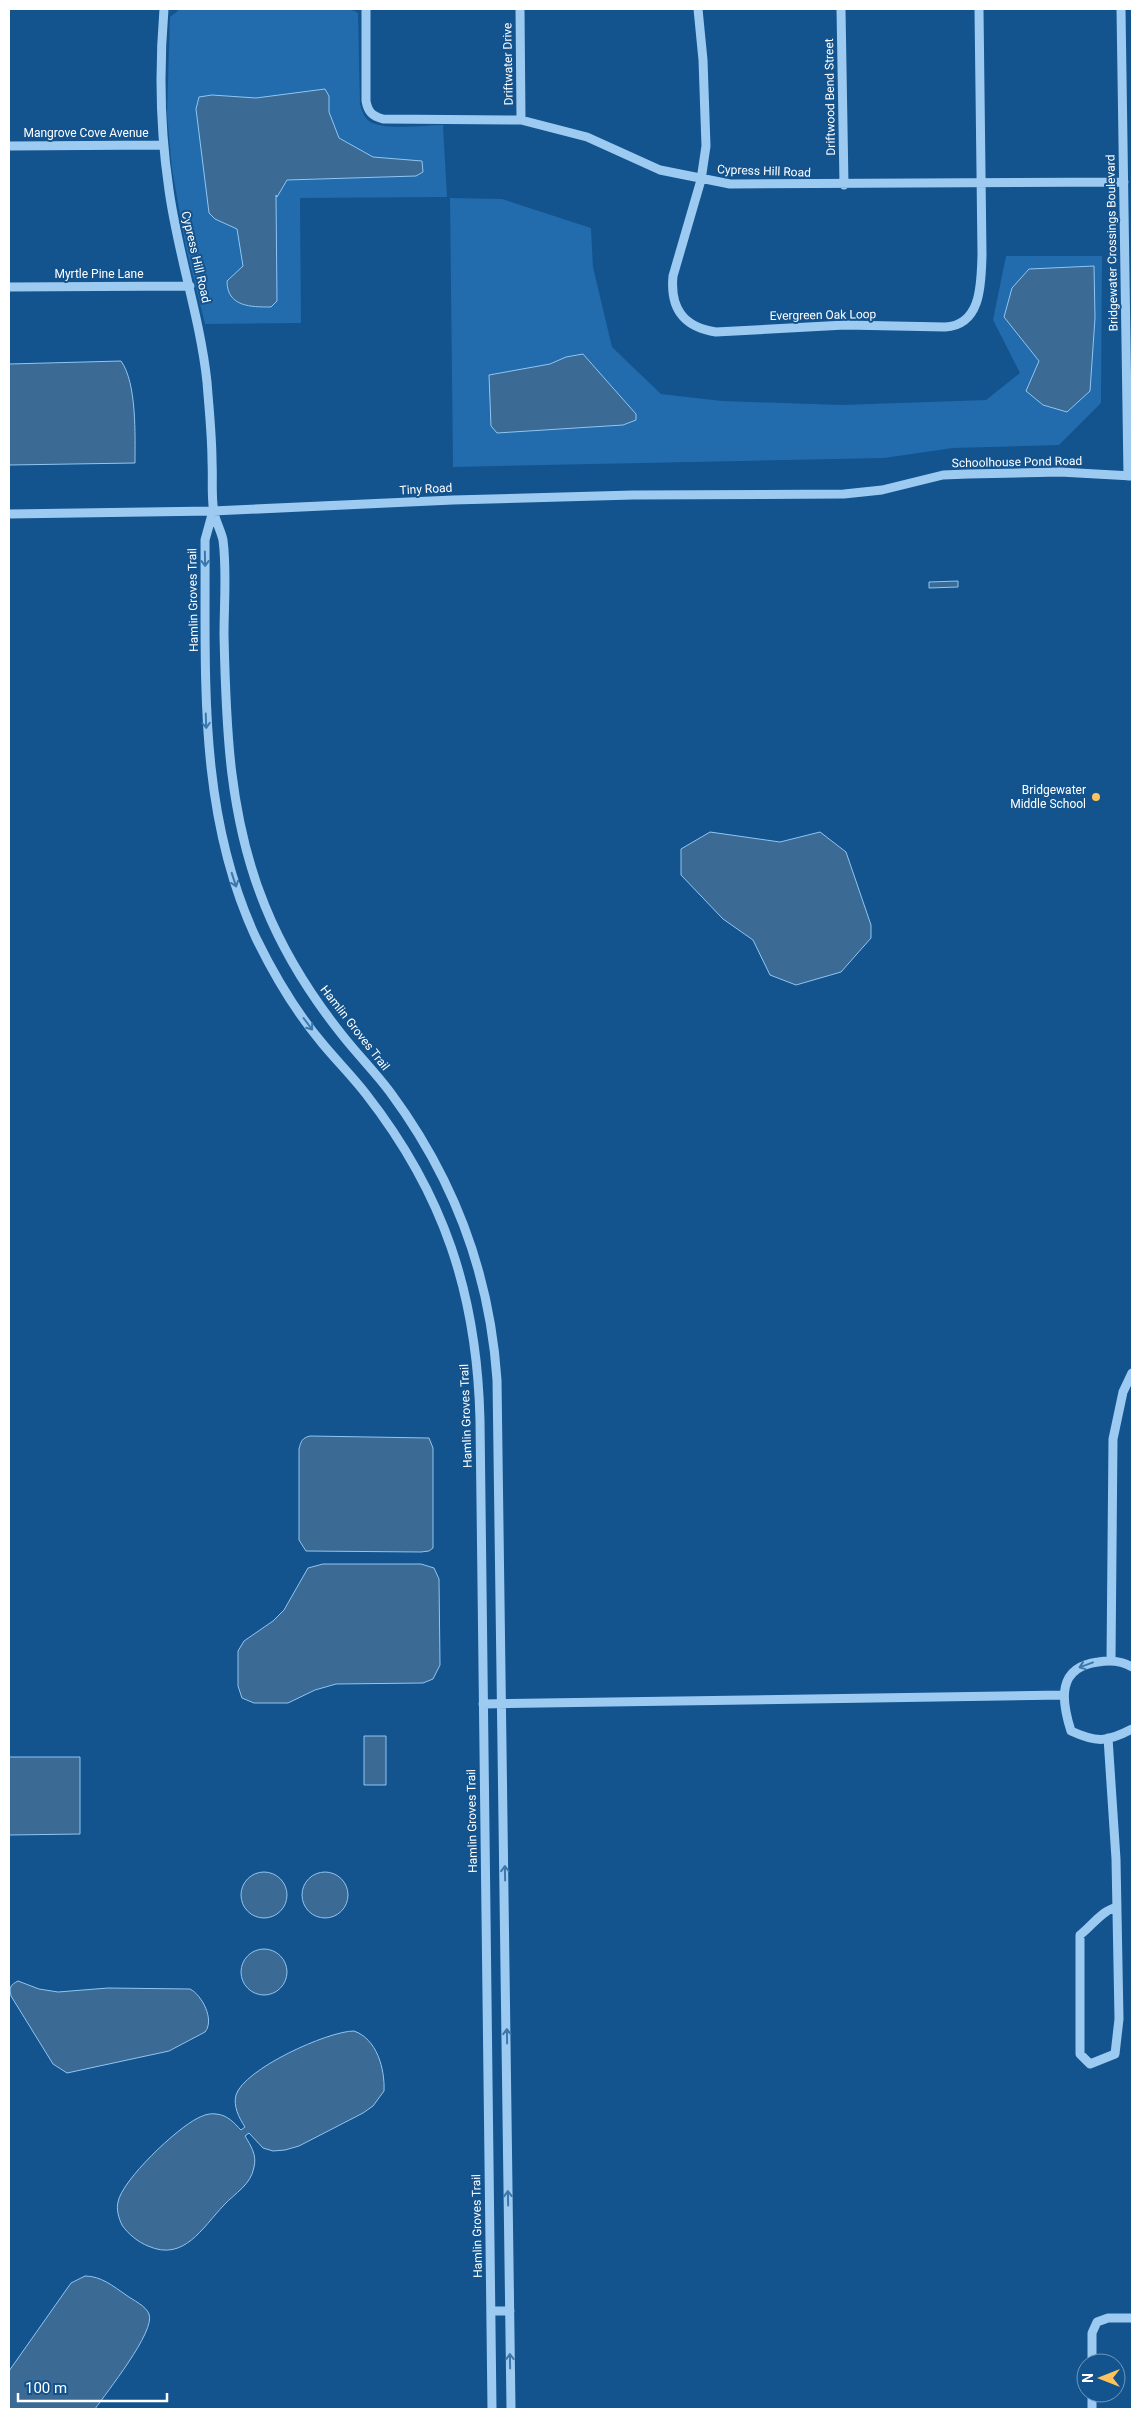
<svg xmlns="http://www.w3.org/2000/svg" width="1141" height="2418" font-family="Roboto,sans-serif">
<rect width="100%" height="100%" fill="#13538e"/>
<!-- green -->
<path fill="#226bac" d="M288,9H350L358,13L360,104C362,111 364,117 369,121C382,131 426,125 443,125L447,197L300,198L301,323L205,324L186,248L172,169L167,114L170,17L179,10Z
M450,198L502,199L591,228L593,267L612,347L661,394L722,401L841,405L986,400L1020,373L993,320L1006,256H1102L1101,403L1059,445L953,448L884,458L453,467Z"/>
<!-- water -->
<path fill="#3b6a95" stroke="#8fc6f4" d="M325,89L329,96V112L339,138L373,157L422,161L423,172L416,176L287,180L277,197L276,195L277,301L271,307C251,307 227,307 227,281L243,266L237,229L215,219L209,213L196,109L199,97L212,95L256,98Z
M1094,266L1095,318L1090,391L1067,412L1043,405L1026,391L1039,361L1004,317L1012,288L1029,269Z
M583,354L636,414V420L623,425L497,433L491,426L489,375L550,364L566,357Z
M121,361C137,383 135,436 135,463L9,465V364Z
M958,581V587L929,588V582Z
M710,832L780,842L820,832L846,852L871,925V938L841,972L796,985L770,975L753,940L723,919L681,875V849Z
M310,1436L429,1438L433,1448V1548L429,1551L421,1552L306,1551L299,1540V1449C301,1441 302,1438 310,1436Z
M323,1564H421L434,1568L439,1579L440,1665L433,1679L423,1683L336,1684L315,1690L288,1703H254L242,1698L238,1686V1651L244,1641L273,1621L284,1610L308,1568Z
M364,1736H386V1785H364Z
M9,1757H80V1834L9,1835Z
M302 1895a23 23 0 1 1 46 0a23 23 0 1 1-46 0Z
M241 1895a23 23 0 1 1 46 0a23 23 0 1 1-46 0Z
M241 1972a23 23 0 1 1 46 0a23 23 0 1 1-46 0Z
M18,1981L39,1989L58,1992L108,1988L190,1989C202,1995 215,2020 205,2032L169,2051L67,2073L53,2064L11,1996C9,1988 10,1985 18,1981Z
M354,2031C377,2039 385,2069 384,2091L373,2106L363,2113L299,2146L285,2150L273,2151L263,2148L249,2133L245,2136C251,2146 257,2155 254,2167C251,2185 235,2193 224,2205C202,2228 184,2262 148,2246C138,2242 128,2234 122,2225C119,2219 116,2209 118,2202C122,2180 177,2128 198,2118C204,2115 210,2113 216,2114C228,2115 234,2123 241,2130L245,2127C239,2118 233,2106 236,2095C244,2069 328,2031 354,2031Z
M85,2276C101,2276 113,2286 126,2295C133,2300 146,2306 149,2314C156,2331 106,2393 95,2409H9V2371L71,2283Z"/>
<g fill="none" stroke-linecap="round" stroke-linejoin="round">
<!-- minor -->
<path stroke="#9dcaf1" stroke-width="9" d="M164,9C159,69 160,130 169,190C178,255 200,317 207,382C209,409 212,435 212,462C213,478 211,497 214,513C216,522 221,531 223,540C227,571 224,604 224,635C226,728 229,818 265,906C284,953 311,996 343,1036C358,1055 375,1072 390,1092C453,1177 490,1274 497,1380L511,2409
M366,9V101C368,112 372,116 383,119L521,120L587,137L660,170L730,184L1124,182
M520,9L521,120
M698,9L703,60L706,146L701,180L673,276C670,308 683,327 716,332L845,325L945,327C982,325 981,283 982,255L979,9
M841,9L844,185
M1121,9L1128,476
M9,146L163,145
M9,287L190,286
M213,511L205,540C206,676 197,811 256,938C274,975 296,1012 322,1043C336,1060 352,1076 366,1094C444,1194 477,1294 480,1420L492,2409
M9,514L213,511L453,500L633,495L844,494L882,490L943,475L968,474L1060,472L1132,476
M1111,1660L1113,1439L1123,1392L1132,1373
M1132,1667C1122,1661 1110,1660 1098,1662C1057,1667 1061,1700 1071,1731C1097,1743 1107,1742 1132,1729
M483,1704L1063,1695
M1108,1738L1116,1859L1119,2019L1115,2054L1090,2064L1080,2054V1935C1093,1925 1101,1911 1117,1907
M491,2311H510
M1092,2363V2333L1097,2322L1108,2318H1132
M1092,2409V2393"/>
</g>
<!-- one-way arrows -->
<defs><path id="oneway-shaft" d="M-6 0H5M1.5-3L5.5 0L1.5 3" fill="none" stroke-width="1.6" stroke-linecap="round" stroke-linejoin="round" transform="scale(1.25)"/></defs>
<g stroke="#3c77ac">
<use href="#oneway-shaft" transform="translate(205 559) rotate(89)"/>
<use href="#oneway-shaft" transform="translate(206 721) rotate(88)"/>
<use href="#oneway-shaft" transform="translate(234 880) rotate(72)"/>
<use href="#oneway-shaft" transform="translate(308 1024) rotate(53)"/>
<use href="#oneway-shaft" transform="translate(1086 1665) rotate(160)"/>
<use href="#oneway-shaft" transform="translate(505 1873) rotate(-91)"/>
<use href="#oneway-shaft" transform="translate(507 2036) rotate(-91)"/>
<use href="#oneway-shaft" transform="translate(508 2198) rotate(-91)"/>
<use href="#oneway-shaft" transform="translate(510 2361) rotate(-91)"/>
</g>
<!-- markers -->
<circle fill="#ffc35d" stroke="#13538e" stroke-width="2" cx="1096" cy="797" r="5"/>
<g text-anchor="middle" stroke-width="4" stroke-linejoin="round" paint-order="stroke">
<!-- street labels -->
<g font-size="12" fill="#fff" stroke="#13538e">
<text transform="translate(508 64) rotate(-91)" y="4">Driftwater Drive</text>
<text transform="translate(830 97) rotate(-91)" y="4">Driftwood Bend Street</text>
<text x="86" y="137">Mangrove Cove Avenue</text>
<text transform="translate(764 171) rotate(2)" y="4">Cypress Hill Road</text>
<text transform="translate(1112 243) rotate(-91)" y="4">Bridgewater Crossings Boulevard</text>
<text transform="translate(196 257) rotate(77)" y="4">Cypress Hill Road</text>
<text x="99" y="278">Myrtle Pine Lane</text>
<text transform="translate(823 315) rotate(-1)" y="4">Evergreen Oak Loop</text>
<text transform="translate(1017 462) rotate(-1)" y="4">Schoolhouse Pond Road</text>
<text transform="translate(426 489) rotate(-3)" y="4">Tiny Road</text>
<text transform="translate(193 600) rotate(-91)" y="4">Hamlin Groves Trail</text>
<text transform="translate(355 1028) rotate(52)" y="4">Hamlin Groves Trail</text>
<text transform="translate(466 1416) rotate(-92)" y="4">Hamlin Groves Trail</text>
<text transform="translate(472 1821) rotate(-91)" y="4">Hamlin Groves Trail</text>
<text transform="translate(477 2226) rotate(-91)" y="4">Hamlin Groves Trail</text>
</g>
<!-- poi labels -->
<g font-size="12" fill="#fff" stroke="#13538e" text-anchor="end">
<text x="1086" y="794">Bridgewater<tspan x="1086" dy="14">Middle School</tspan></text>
</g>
</g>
<!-- border -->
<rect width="1141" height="2418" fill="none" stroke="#ffffff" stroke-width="20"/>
<!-- north arrow -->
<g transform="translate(1101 2378) rotate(270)"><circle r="24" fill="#13538e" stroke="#7198bb"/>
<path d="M0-4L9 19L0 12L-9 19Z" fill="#ffc35d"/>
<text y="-8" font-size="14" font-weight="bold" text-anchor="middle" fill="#ffffff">N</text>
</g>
<!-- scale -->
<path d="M18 2393v8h149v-8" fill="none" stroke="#ffffff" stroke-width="2.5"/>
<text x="25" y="2393" font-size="15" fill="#ffffff" stroke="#13538e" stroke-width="4" paint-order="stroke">100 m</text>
</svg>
